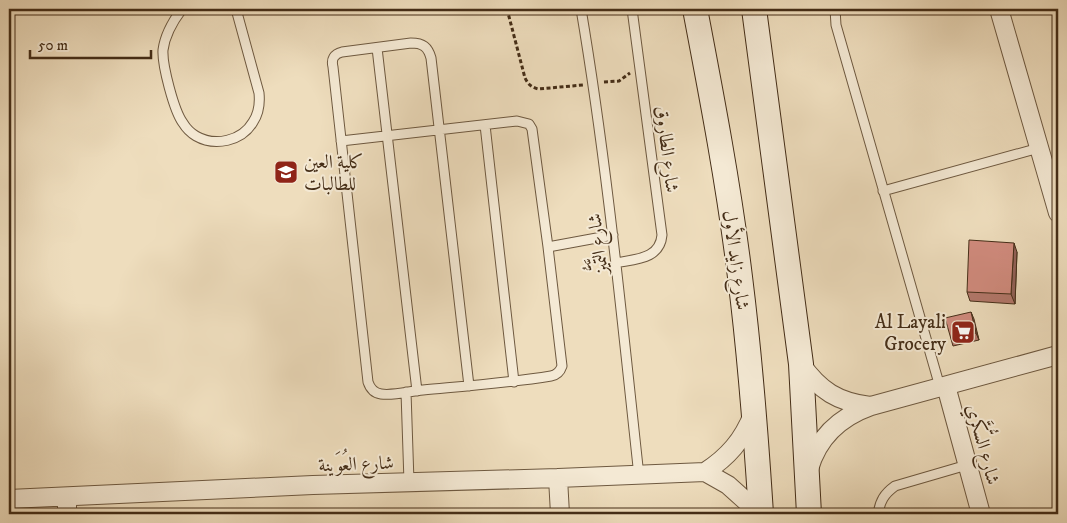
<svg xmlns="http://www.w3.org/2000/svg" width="1067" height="523" font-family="'IM FELL DW Pica',Amiri,serif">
<rect width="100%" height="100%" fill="#eeddbd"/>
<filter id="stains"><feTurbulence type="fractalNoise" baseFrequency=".004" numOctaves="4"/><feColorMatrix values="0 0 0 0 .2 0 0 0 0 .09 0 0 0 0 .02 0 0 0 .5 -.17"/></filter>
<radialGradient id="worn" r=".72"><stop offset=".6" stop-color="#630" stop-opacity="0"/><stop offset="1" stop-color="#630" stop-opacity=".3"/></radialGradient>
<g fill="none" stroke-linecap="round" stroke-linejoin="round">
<!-- lane casing -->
<g stroke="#6e5940" stroke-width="11">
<path id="lane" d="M182,9C173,21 165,34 163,50C162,65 174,111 183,123C186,128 191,133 196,136C215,147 242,141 253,122C259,113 260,103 259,93L236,9
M581,9C607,163 622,320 639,476
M835,9L836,25L940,387
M377,48L417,391
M485,125L514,382
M341,141L517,121L529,124L532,129L548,247L562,366C560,372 557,375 551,376C508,383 466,386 423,390C410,391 394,396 381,394C374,393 370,388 368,382L333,67C331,59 334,54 342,52L411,43C423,43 428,47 431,58L469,386
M883,191L1039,148
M548,247L613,235
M616,263C636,259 660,259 662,235L632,9
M406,392L409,482
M878,514C880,501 884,494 895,486L967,465"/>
</g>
<!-- street casing -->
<g stroke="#6e5940" stroke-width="20">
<path id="street" d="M999,9L1058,213
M801,364C820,391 838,402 870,406
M946,386L981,514
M809,469C818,437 840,417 871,406L1058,355
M705,472C728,457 743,440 753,414
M558,478L560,514
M67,497V514
M9,499L313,485L558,478L705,472L728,485L748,503L756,514"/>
</g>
<!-- secondary casing -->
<g stroke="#442d17" stroke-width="26">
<path id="secondary" d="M695,9C712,98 729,187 740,277C750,356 756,435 761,514
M754,9L801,364L809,514"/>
</g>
<!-- path -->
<path stroke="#442d17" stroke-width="3" stroke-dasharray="4 2.5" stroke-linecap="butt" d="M507,9L525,78C528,84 531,87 538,89L583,85
M604,82L619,81L630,73"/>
<!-- lane -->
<use href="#lane" stroke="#f4e9d4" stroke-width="9"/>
<!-- street -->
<use href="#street" stroke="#f4e9d4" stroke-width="18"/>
<!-- secondary -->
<use href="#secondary" stroke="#f4e9d4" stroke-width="24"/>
</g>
<!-- wall -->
<path fill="#b4786c" stroke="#442d17" d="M1017,252L1015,304L970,301L967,292Z
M971,312L979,340L953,346L951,339Z"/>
<!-- shaded-wall -->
<path fill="#926158" stroke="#442d17" d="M1014,243L1017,252L1015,304L1011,294Z
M971,312L974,319L979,340L976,333Z"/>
<!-- building -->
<path fill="#d18b7e" stroke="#442d17" d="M969,240L1014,243L1011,294L967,292Z
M971,312L976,333L951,339L945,318Z"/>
<!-- icons -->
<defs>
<g id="university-square" transform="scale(1.25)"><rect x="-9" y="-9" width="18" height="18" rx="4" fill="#8f2418" stroke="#f4e9d4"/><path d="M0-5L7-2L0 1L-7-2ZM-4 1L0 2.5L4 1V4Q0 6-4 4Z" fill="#fff"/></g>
<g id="supermarket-square" transform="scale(1.25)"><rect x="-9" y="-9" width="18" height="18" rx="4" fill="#8f2418" stroke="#f4e9d4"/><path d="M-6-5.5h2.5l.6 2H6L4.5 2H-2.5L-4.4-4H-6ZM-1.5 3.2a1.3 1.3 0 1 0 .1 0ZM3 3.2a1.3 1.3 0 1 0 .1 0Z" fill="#fff"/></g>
</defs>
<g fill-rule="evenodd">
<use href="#university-square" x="286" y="172"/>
<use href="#supermarket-square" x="963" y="332"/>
</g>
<g text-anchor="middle" stroke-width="4" stroke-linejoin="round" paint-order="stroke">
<!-- street labels -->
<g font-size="19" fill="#442d17" stroke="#f4e9d4">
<text transform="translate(668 149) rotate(83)" y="7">شارع الطاروق</text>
<text transform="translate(597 244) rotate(-97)" y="7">شارع التَّمَيُّز</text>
<text transform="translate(737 260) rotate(82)" y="7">شارع زايد الأول</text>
<text transform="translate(984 444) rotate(75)" y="7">شارع السُّكَّري</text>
<text transform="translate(356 463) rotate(-2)" y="7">شارع العُوَينة</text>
</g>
<!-- poi labels -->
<g font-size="19" fill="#442d17" stroke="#f4e9d4" text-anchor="start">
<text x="304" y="168">كلية العين<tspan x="304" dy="22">للطالبات</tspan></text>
<text x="946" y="328" text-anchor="end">Al Layali<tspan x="946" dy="22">Grocery</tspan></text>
</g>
</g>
<!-- margin -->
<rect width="1067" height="523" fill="none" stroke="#eeddbd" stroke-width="30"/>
<rect x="10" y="10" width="1047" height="503" fill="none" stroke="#442d17" stroke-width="2.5"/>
<rect x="15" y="15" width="1037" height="493" fill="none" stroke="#442d17"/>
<!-- scale -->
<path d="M30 50v8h121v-8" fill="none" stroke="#442d17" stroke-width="2.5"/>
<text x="38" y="50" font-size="15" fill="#442d17" stroke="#f4e9d4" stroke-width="4" paint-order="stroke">50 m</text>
<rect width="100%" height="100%" filter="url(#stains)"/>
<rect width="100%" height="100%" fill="url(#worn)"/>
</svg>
